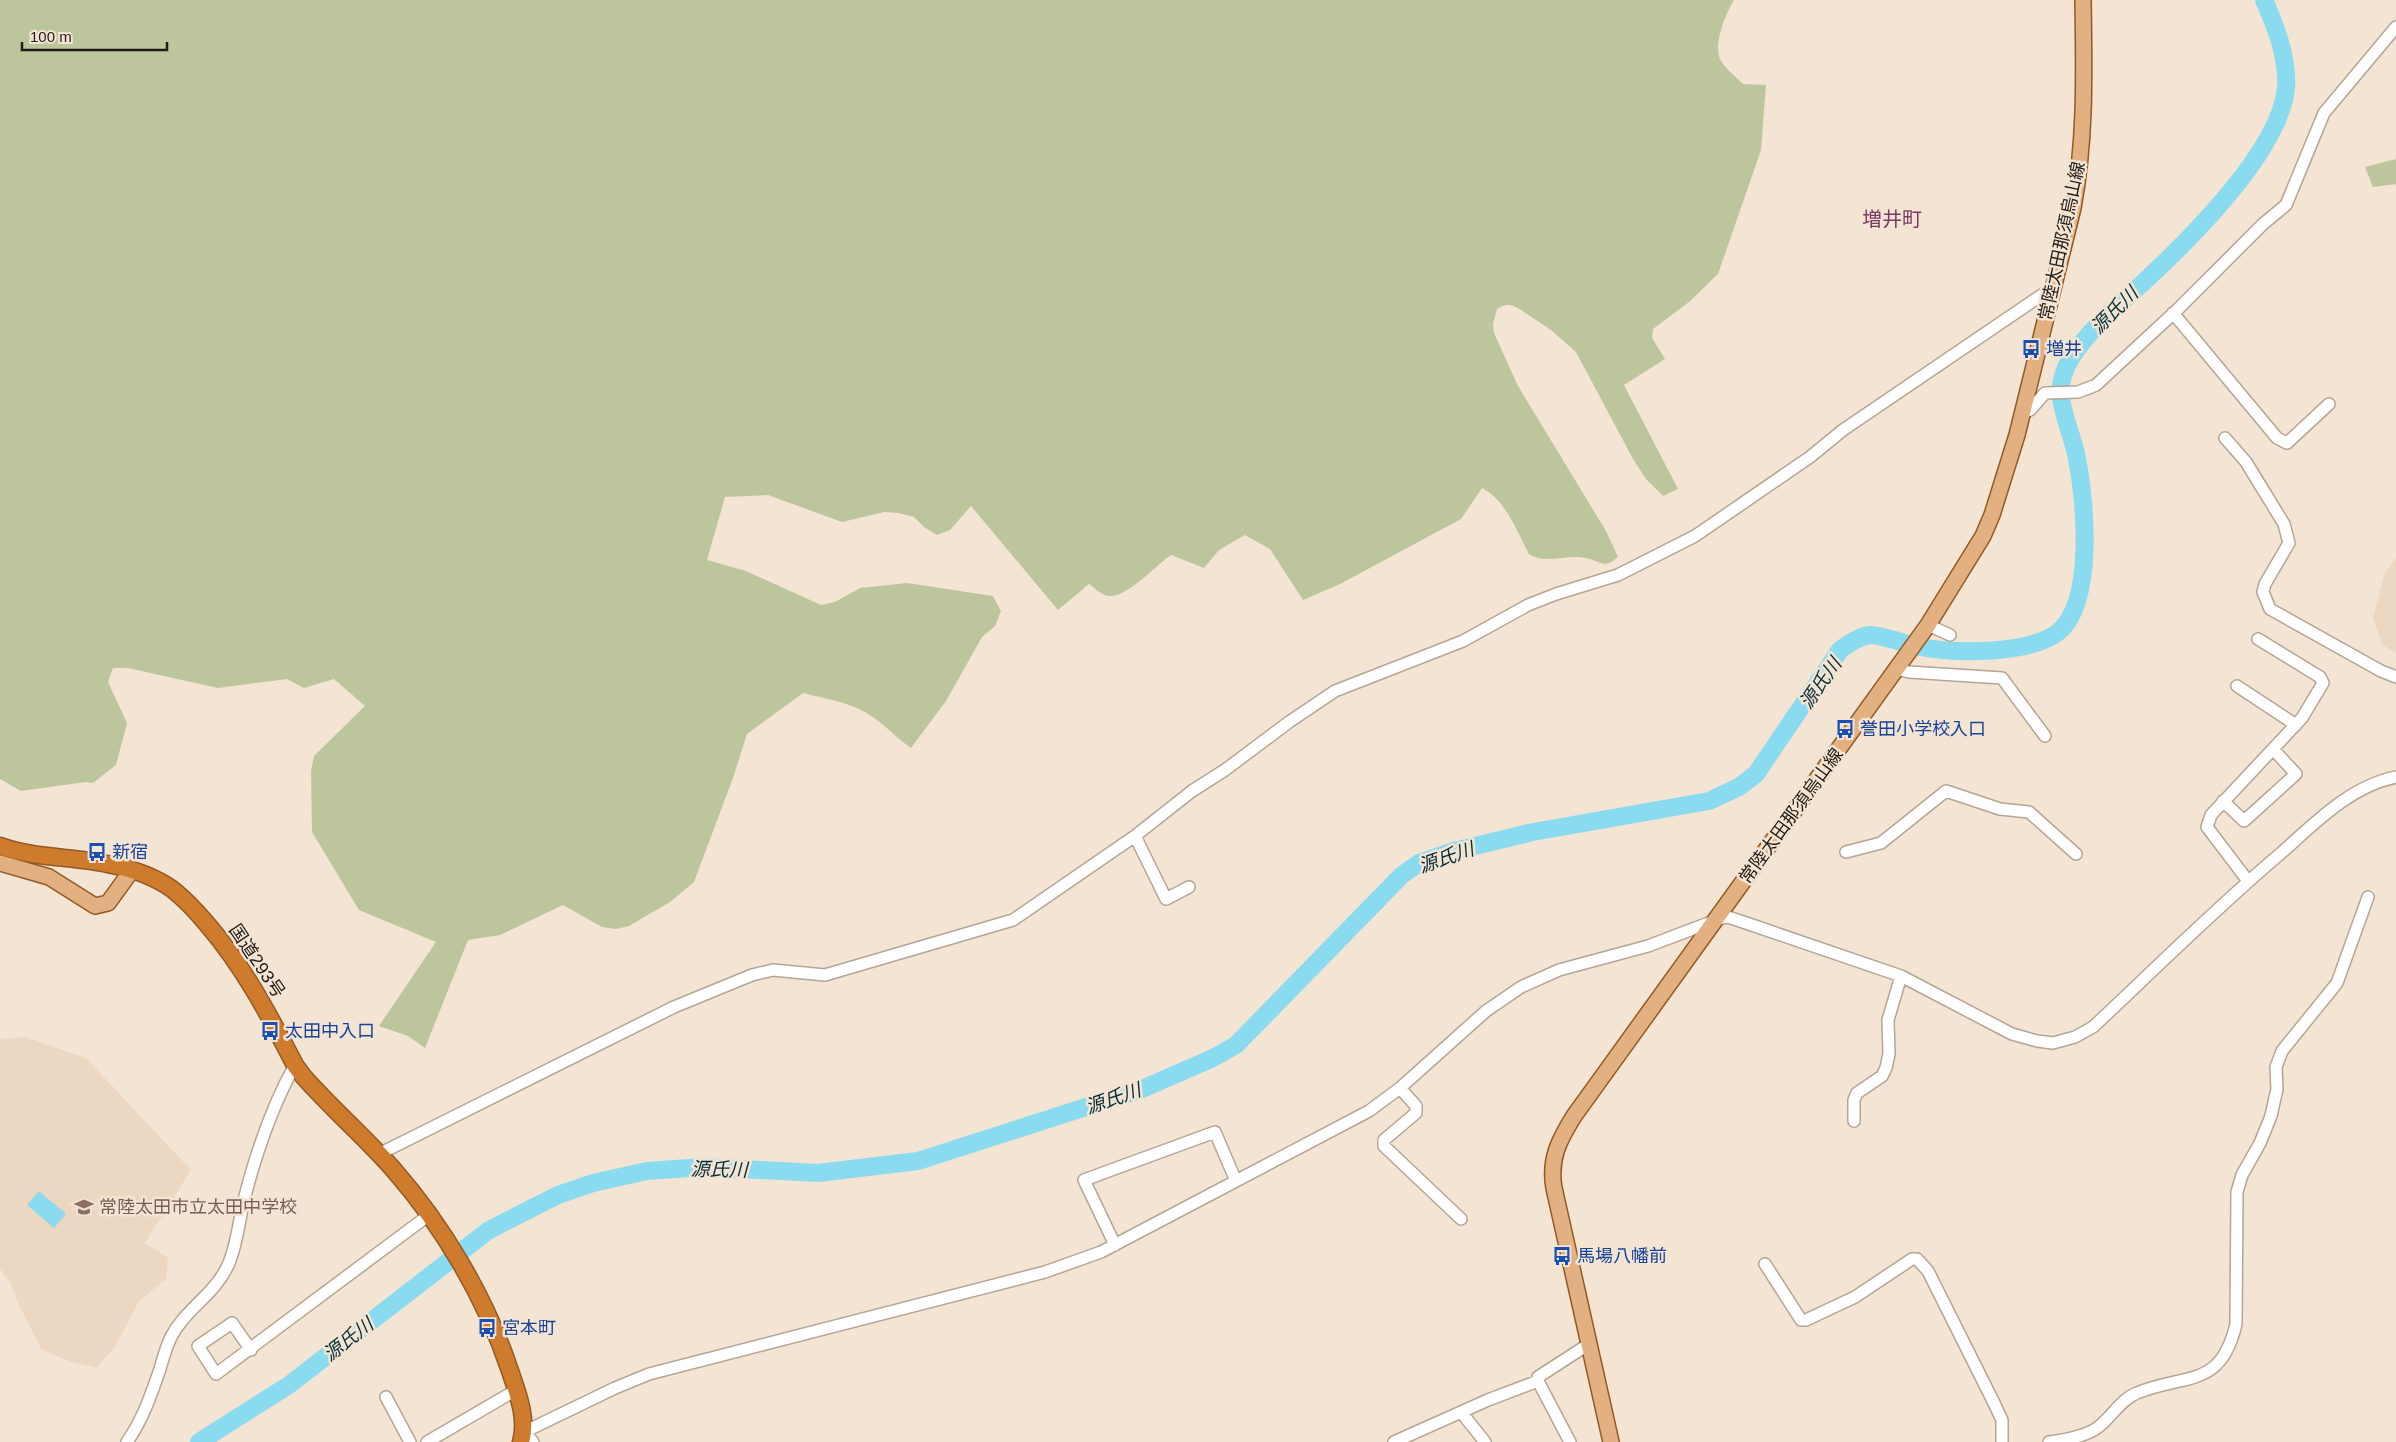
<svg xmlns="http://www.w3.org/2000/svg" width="2396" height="1442" font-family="Helvetica,'Noto Sans JP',sans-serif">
<rect width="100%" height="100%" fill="#f3e4d4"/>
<!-- built -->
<path fill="#ecd8c2" d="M2396,557V654L2382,644L2373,618L2384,575Z
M25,1037L86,1058L191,1170L145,1243L168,1258L166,1279L139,1301L116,1345L97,1368L72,1362L42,1350L19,1305L11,1284L0,1269V1039Z"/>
<!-- green -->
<path fill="#bdc59c" d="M0,0H1734C1726,13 1712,46 1721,61C1726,69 1736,77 1743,84L1766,85L1761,150L1718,274L1689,302L1653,329L1652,338L1665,359L1624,385L1678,489L1663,496L1646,479L1633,459L1576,352L1551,330L1518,308C1510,304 1505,304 1497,309L1493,324L1494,333L1518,386L1606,531L1618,557C1614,560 1610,564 1605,564C1598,563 1592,559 1586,558C1567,554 1545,565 1529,554C1517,532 1506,500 1482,488L1461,519L1340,584L1303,600L1270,549L1245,535L1219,550L1204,568L1171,555C1157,564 1123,603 1105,595C1099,593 1094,587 1089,584L1058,610L971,506L950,530L937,535L924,527L914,517L898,513L884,512L842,522L768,495L725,497L707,560L746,571L821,605L835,602L860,588L907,583L993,596L1001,611L995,626L982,637L946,701L911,748C898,739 887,727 874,718C855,703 826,699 803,693L747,734L733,778L694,882L670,902L629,926L616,929L602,927L563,905L500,935L468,940L425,1048L408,1036L379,1026L436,942L359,910L312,832L311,771L314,756L365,706L334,679L304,688L287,679L218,688L128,668H113L108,682L127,723L116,765L93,783L86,782L21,791L0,779Z
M2396,159V184L2373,187L2365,167Z"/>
<!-- water -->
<path fill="#8adaf0" d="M39,1191L66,1214L54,1228L27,1205Z"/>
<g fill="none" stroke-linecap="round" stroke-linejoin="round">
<!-- river -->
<path stroke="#8adaf0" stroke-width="18" d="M199,1442L289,1385L489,1230L558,1195L593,1183L647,1171L703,1167L818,1173L918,1161L1142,1089L1213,1058L1236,1045L1402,875L1419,863L1454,851L1533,832L1709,801L1739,787L1756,774L1840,650C1848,644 1860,636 1870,635C1882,635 1908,645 1921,647C1956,654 2028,654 2057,633C2096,604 2085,496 2076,454C2068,418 2049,393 2071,358C2091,327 2121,303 2147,279C2192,237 2280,150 2286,88C2288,58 2276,27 2264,0"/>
<!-- minor casing -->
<g stroke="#b3a696" stroke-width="14">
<path id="minor" d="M2173,313L2277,438L2287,443L2329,404
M2022,413L2030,410L2045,393L2078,392L2096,385L2177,310L2263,224L2286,205L2324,113L2396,27
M2225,438L2246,462L2284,524L2289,543L2265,584L2263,592L2270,609L2381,671L2396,677
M1928,625L1950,635
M1896,669L1909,672L2002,678L2045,736
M2237,686L2296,725
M2223,801L2244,821L2296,774L2273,749
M1135,836L1166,899L1189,887
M1846,852L1881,843L1946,791L2000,809L2029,812L2076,854
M2248,881L2207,827L2211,815L2302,718L2323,683L2320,677L2258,639
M1400,1088L1416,1106V1113L1384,1140V1146L1461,1219
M1854,1121V1100L1857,1093L1882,1076L1886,1068L1889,1054L1888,1020L1901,976
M379,1154L674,1007L752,975L773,970L825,975L1013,920L1135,836L1192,791L1225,770L1289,722L1335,691L1463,641L1528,605L1556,594L1618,575L1695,536L1810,457L1843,430L2055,286
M1115,1245L1084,1180L1215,1132L1236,1181
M1765,1264L1801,1320H1806L1855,1297L1912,1259H1917L1928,1271L1993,1401L2002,1420V1442
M251,1350L232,1323L198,1346L216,1374L429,1215
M386,1397L410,1442
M1461,1412L1485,1442
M127,1442C143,1419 151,1395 160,1369C163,1359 166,1347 171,1337C186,1308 216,1294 229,1263C238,1241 239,1218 245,1196C257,1150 272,1106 295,1065
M427,1442L516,1390
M533,1442L524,1432L615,1388L649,1374L1045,1272L1101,1252L1369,1111L1400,1088L1486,1011L1521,987L1559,970L1648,946L1722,918L1728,917L1746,923L1901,976L2012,1034L2037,1041L2053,1043L2075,1037L2093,1027C2155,969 2215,909 2280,854C2314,824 2350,786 2396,777
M1394,1442L1488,1400L1538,1381
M1570,1442L1538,1381V1377L1589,1344
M2049,1442C2064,1440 2084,1437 2097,1428C2111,1418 2121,1399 2137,1393C2186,1373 2221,1389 2236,1324L2237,1192L2242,1175L2260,1143L2271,1116L2277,1089L2276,1067L2282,1051L2337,983L2368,897"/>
</g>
<!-- major casing -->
<g stroke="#925a25" stroke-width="18">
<path id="major" d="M0,863L49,877L95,906L108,903L132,870
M1611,1442L1554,1188C1549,1159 1559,1140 1574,1116L1928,625L1983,536L1992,515L2017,435L2073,208C2086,139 2084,70 2083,0"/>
</g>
<!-- highway casing -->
<g stroke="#925a25" stroke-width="19">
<path id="highway" d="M0,846C36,859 75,856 112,865C132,869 155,877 172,889C185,899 196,911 207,924C244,967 269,1015 295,1065L303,1076C332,1109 365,1137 393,1169C443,1226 485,1297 509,1368C517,1392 528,1417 521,1442"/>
</g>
<!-- minor -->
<use href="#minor" stroke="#fff" stroke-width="11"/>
<!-- major -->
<use href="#major" stroke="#e2b081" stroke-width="15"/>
<!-- highway -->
<use href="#highway" stroke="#cf7b2d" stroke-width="16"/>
</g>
<!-- icons -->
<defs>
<g id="bus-bare" transform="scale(1.5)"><path d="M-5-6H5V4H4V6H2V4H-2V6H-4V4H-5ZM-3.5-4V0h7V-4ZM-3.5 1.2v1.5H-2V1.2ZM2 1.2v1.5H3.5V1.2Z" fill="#1a4fb4" stroke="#f3e4d4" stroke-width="2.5" paint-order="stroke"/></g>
<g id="school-bare" transform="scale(1.5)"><path d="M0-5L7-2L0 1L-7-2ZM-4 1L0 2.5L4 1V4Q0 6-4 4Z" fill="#8d6e63" stroke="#f3e4d4" stroke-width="2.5" paint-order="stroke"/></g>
</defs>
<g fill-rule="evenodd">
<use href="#bus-bare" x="2031" y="349"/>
<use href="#bus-bare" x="1845" y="729"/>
<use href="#bus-bare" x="97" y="852"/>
<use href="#bus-bare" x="270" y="1031"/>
<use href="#school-bare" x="84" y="1207"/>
<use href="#bus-bare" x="1562" y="1256"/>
<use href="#bus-bare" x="487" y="1328"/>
</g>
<g text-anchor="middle" stroke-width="5" stroke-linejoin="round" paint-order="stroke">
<!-- street labels -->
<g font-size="18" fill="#211c16" stroke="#f3e4d4">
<text transform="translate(2062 241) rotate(-78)" y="6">常陸太田那須烏山線</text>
<text transform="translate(1791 816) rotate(-54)" y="6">常陸太田那須烏山線</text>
<text transform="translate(257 961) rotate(56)" y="6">国道293号</text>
</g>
<!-- transit labels -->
<g font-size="18" fill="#164399" stroke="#f3e4d4" text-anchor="start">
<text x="2046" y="355">増井</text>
<text x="1860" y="735">誉田小学校入口</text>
<text x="112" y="858">新宿</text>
<text x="285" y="1037">太田中入口</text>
<text x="1577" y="1262">馬場八幡前</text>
<text x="502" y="1334">宮本町</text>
</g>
<!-- education labels -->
<g font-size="18" fill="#785e54" stroke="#f3e4d4" text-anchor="start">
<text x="99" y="1213">常陸太田市立太田中学校</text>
</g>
<!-- water labels -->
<g font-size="19" font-style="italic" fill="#072f38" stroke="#f3e4d4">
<text transform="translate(2114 310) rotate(-45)" y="7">源氏川</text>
<text transform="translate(1820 683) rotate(-55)" y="7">源氏川</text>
<text transform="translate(1446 857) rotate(-19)" y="7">源氏川</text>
<text transform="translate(1113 1098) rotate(-19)" y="7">源氏川</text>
<text transform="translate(719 1169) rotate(1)" y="7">源氏川</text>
<text transform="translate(348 1339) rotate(-38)" y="7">源氏川</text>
</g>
<!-- quarter labels -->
<g font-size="20" fill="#793c65" stroke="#f3e4d4">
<text x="1892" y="226">増井町</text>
</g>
</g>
<!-- scale -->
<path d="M22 42v8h145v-8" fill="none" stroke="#211c16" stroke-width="2.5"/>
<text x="30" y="42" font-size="15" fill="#211c16" stroke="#f3e4d4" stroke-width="4" paint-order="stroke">100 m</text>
</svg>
